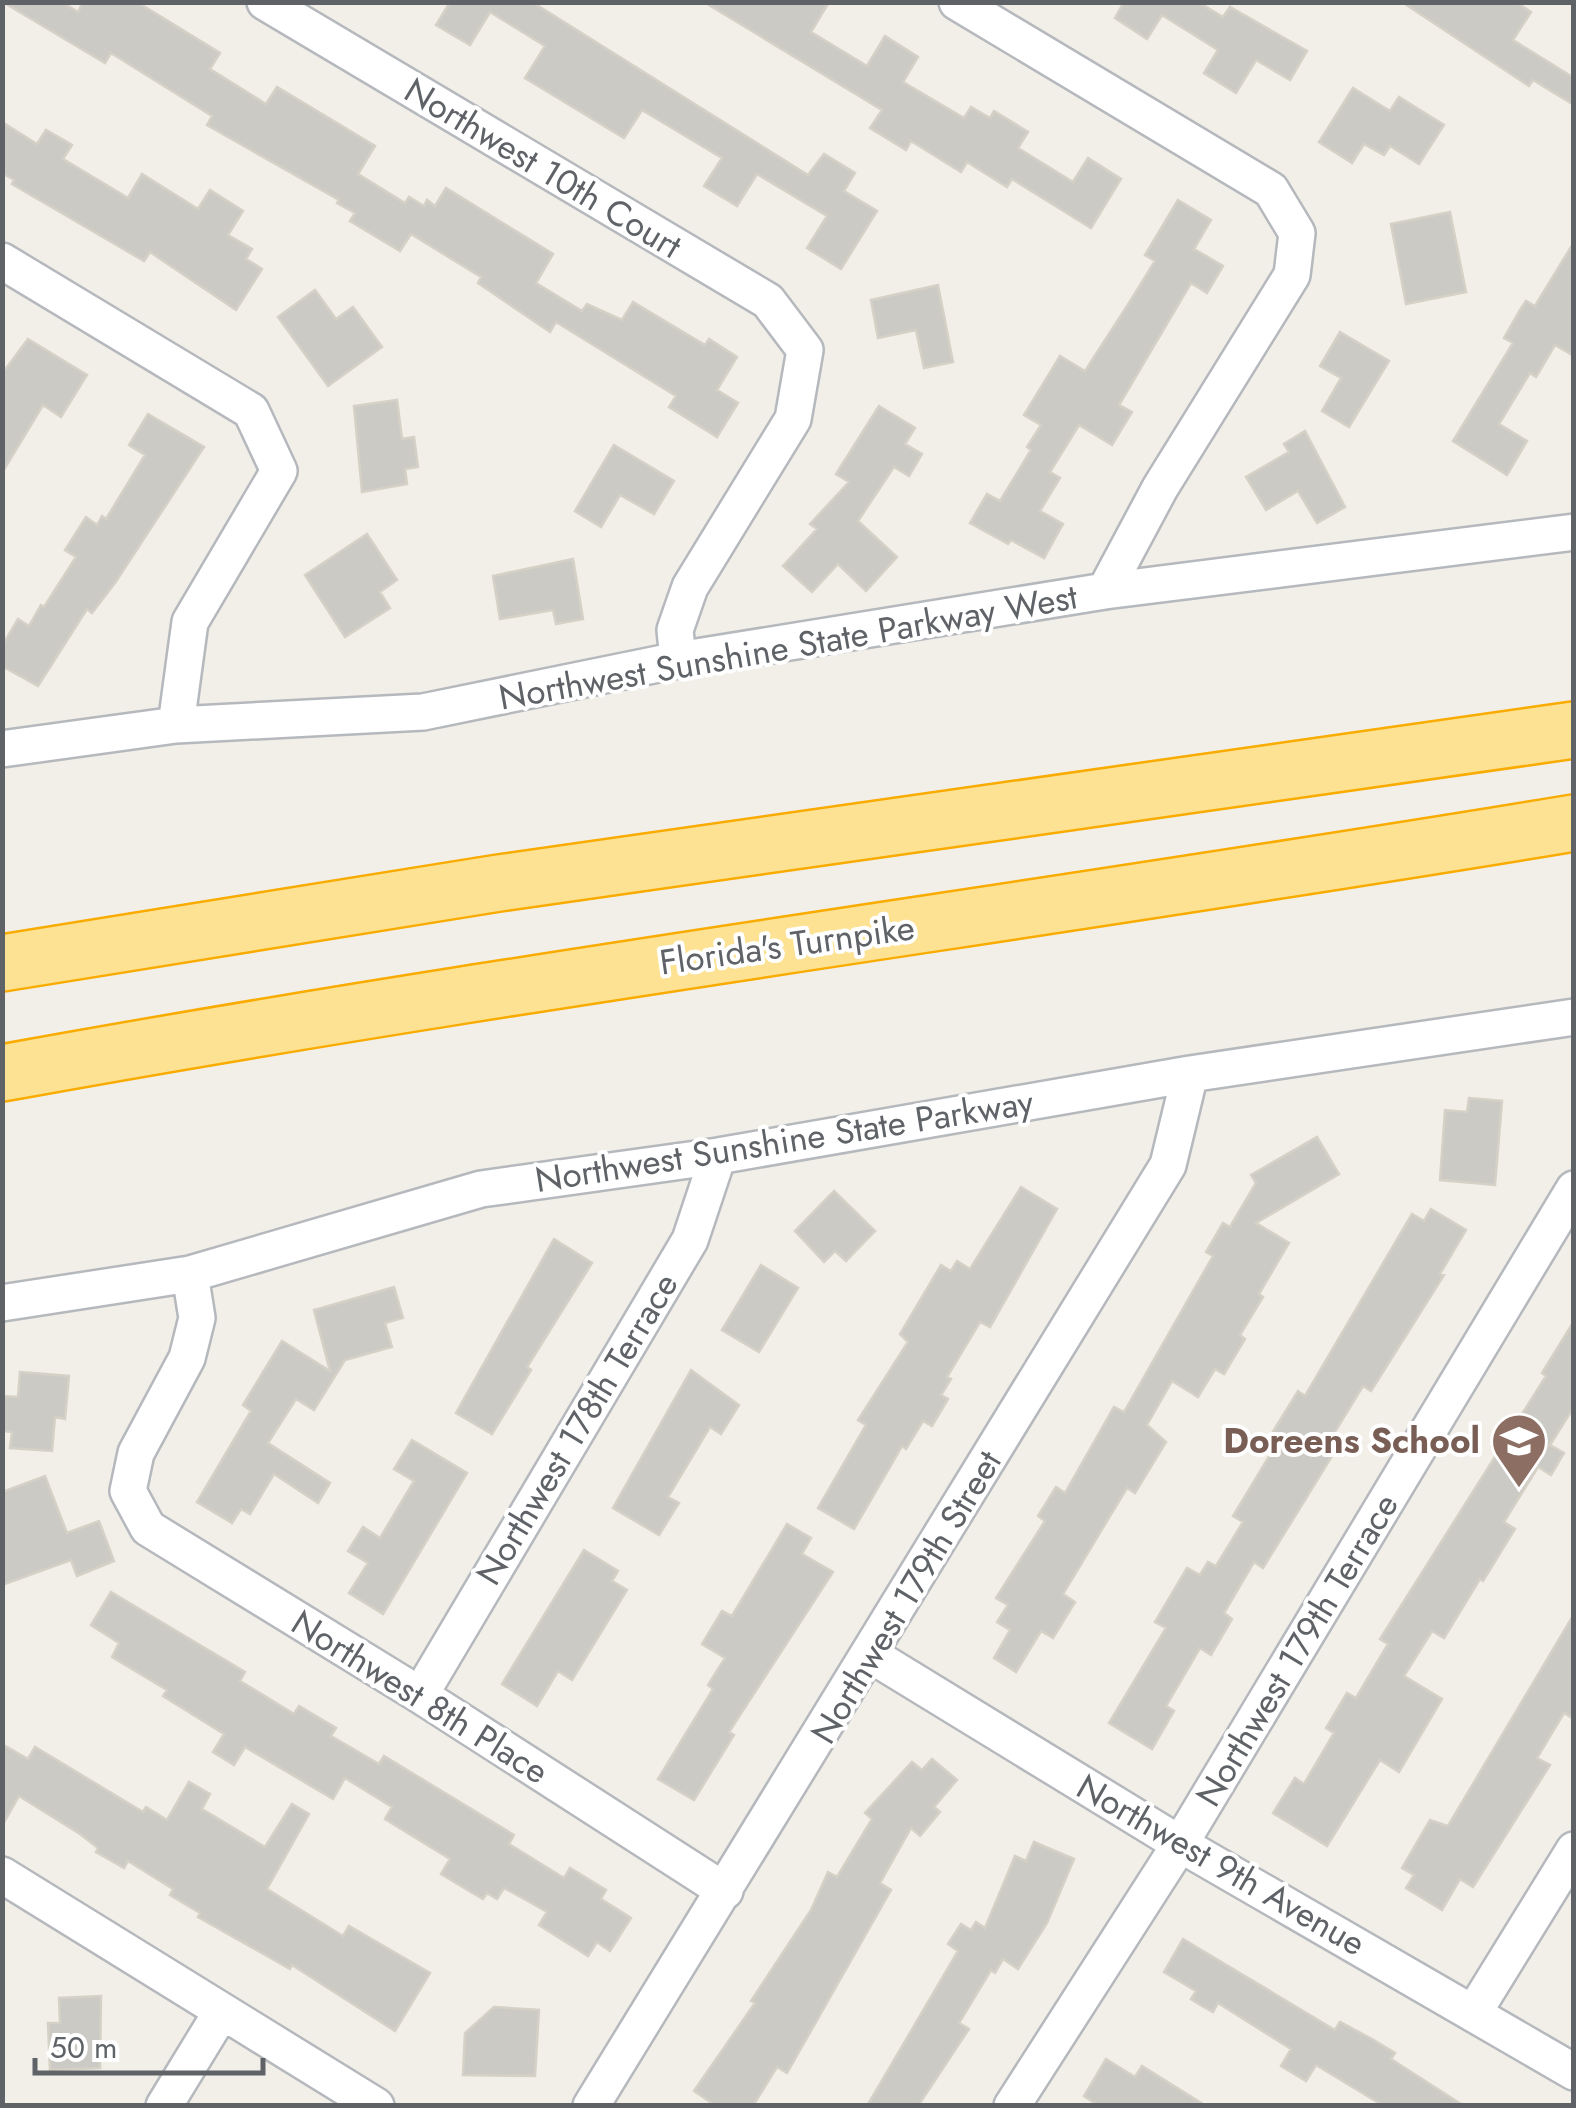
<svg xmlns="http://www.w3.org/2000/svg" width="1576" height="2108" font-family="Jost,sans-serif">
<rect width="100%" height="100%" fill="#f1efe8"/>
<!-- building -->
<path fill="#cccac5" stroke="#d6d1c6" stroke-width="2.5" d="M3,2H62L78,12L83,2H137L220,53L210,69L266,104L277,87L375,146L358,174L405,203L409,197L424,206L427,200L435,206L446,188L553,254L536,283L582,311L587,304L622,320L633,302L705,345L709,339L737,357L717,390L738,403L717,437L669,407L676,396L556,322L550,332L478,283L481,277L411,234L400,251L350,221L355,213L337,203L339,200L207,125L212,116L111,53L105,63Z
M450,2H532L808,175L824,154L855,173L844,191L877,211L841,269L807,248L827,216L757,174L737,206L704,186L722,158L642,110L624,138L525,78L545,46L490,12L470,45L436,25Z
M704,2H829L811,32L867,66L885,36L918,57L903,82L964,118L971,107L990,118L994,111L1028,132L1018,148L1073,182L1088,158L1121,179L1091,228L1012,179L1007,187L967,162L961,172L911,141L906,150L870,128L882,110Z
M1124,2H1198L1223,17L1230,7L1307,51L1290,80L1256,60L1236,93L1204,73L1218,50L1162,15L1147,39L1115,18Z
M1402,2H1516L1531,12L1513,40L1574,78V105L1533,80L1529,86Z
M1353,88L1390,111L1399,97L1444,125L1419,164L1390,146L1384,155L1364,144L1352,163L1319,142Z
M2,122L37,144L46,130L72,145L63,159L128,198L142,174L198,209L210,190L243,211L228,235L252,249L246,259L262,269L236,310L150,252L144,261L12,184L14,180L2,173Z
M1178,200L1211,220L1194,249L1223,266L1207,293L1191,283L1119,405L1132,412L1112,445L1079,425L1050,472L1060,478L1040,511L1063,524L1044,558L1011,540L1008,544L970,523L987,494L1000,501L1031,450L1027,447L1041,425L1024,415L1060,356L1085,371L1129,303L1155,261L1145,255Z
M1450,212L1466,292L1406,304L1391,224Z
M1574,242V356L1555,345L1536,377L1530,373L1499,424L1527,441L1507,475L1453,441L1513,343L1504,338L1520,310L1526,301L1535,306Z
M938,285L953,362L924,368L916,330L878,338L871,300Z
M315,290L336,319L353,307L382,347L328,386L278,317Z
M1340,332L1389,361L1349,427L1322,411L1341,378L1320,366Z
M28,339L87,375L61,417L43,405L2,473V374Z
M397,400L402,439L414,437L418,467L405,469L407,484L362,492L354,406Z
M879,406L915,428L905,444L922,454L909,476L894,467L858,521L897,557L866,591L838,564L812,592L783,566L817,529L810,524L849,482L836,474Z
M148,414L204,447L115,583L92,613L87,609L38,686L2,666V646L18,619L29,626L41,605L44,607L76,557L65,550L86,517L97,525L102,516L106,519L145,455L129,445Z
M1305,431L1345,507L1317,523L1298,491L1266,510L1246,477L1289,452L1284,444Z
M614,445L674,481L654,514L620,495L601,527L575,511Z
M367,534L397,580L380,592L390,608L345,637L305,575Z
M573,559L583,619L556,624L553,610L500,619L493,576Z
M1469,1098L1502,1101L1495,1185L1440,1180L1445,1110L1467,1112Z
M1317,1137L1339,1174L1256,1223L1289,1243L1259,1294L1263,1297L1240,1335L1245,1339L1224,1374L1215,1369L1198,1397L1172,1381L1147,1425L1166,1442L1135,1493L1127,1488L1063,1594L1075,1602L1053,1638L1041,1631L1016,1672L994,1658L1010,1630L997,1622L1008,1605L996,1598L1045,1521L1038,1516L1056,1487L1065,1493L1114,1407L1124,1412L1213,1256L1206,1252L1223,1223L1230,1227L1256,1183L1251,1175Z
M1021,1187L1057,1209L990,1327L980,1322L947,1377L951,1379L941,1395L948,1399L932,1426L923,1421L906,1449L902,1446L854,1529L818,1508L866,1425L858,1420L908,1342L900,1334L941,1265L951,1271L957,1261L970,1269Z
M834,1191L875,1231L846,1261L835,1251L824,1262L795,1231Z
M1431,1209L1466,1230L1440,1274L1444,1275L1371,1391L1363,1386L1333,1435L1342,1440L1263,1568L1254,1562L1224,1613L1232,1619L1211,1655L1200,1648L1166,1706L1174,1711L1152,1749L1109,1723L1166,1628L1155,1622L1187,1568L1200,1575L1208,1562L1216,1566L1243,1522L1233,1516L1274,1448L1266,1443L1298,1391L1305,1396L1412,1214L1424,1221Z
M554,1239L592,1263L527,1367L531,1370L492,1434L456,1413Z
M761,1265L798,1288L759,1352L722,1330Z
M394,1287L403,1318L385,1323L392,1347L345,1360L314,1410L296,1399L268,1443L330,1483L318,1503L274,1474L250,1514L241,1509L232,1523L197,1502L251,1411L243,1405L282,1341L330,1371L314,1310Z
M1574,1321V1407L1550,1445L1564,1453L1551,1475L1538,1467L1504,1522L1515,1529L1483,1581L1480,1579L1444,1638L1432,1631L1404,1676L1442,1699L1399,1772L1380,1760L1327,1846L1273,1813L1295,1778L1304,1784L1334,1733L1326,1728L1347,1693L1356,1698L1388,1644L1380,1639L1546,1376L1542,1373Z
M691,1370L739,1405L721,1434L710,1427L668,1497L679,1503L659,1535L613,1508Z
M20,1372L69,1376L65,1419L55,1417L52,1451L10,1448L12,1432L2,1431L4,1396L18,1397Z
M412,1440L467,1473L383,1614L349,1593L368,1563L348,1551L363,1527L380,1538L414,1481L394,1469Z
M45,1476L67,1533L99,1521L114,1561L77,1576L71,1560L2,1585V1492Z
M787,1524L811,1538L802,1554L833,1572L729,1732L734,1735L694,1800L658,1779L713,1689L708,1685L725,1658L702,1644L722,1611L732,1616Z
M584,1550L618,1571L612,1581L627,1590L572,1680L558,1671L537,1706L502,1684Z
M111,1592L245,1672L240,1681L294,1714L299,1706L336,1728L331,1736L379,1764L384,1756L514,1835L509,1844L564,1878L570,1868L606,1890L601,1899L631,1918L610,1951L597,1942L588,1956L539,1925L547,1912L526,1900L504,1888L497,1899L487,1893L483,1899L441,1874L450,1859L385,1819L392,1807L345,1778L333,1799L245,1747L234,1765L213,1752L224,1734L163,1696L167,1690L112,1657L119,1643L91,1625Z
M1574,1614V1719L1564,1713L1537,1758L1550,1765L1473,1887L1460,1879L1442,1910L1406,1888L1414,1875L1402,1868L1430,1820L1448,1826Z
M2,1744L28,1759L35,1747L143,1812L146,1807L167,1820L189,1782L210,1794L202,1809L265,1847L292,1804L309,1814L267,1889L343,1936L349,1926L430,1973L395,2031L292,1965L290,1969L198,1917L200,1913L170,1895L173,1889L128,1861L124,1868L96,1852L98,1848L80,1834L19,1796L2,1826Z
M932,1759L957,1780L934,1807L940,1812L920,1836L911,1828L880,1883L891,1890L787,2073L777,2067L753,2106H716L694,2091L755,2003L751,2001L811,1910L828,1872L837,1877L872,1819L865,1813L912,1762L922,1770Z
M1034,1842L1074,1859L1047,1923L1018,1969L1003,1959L995,1973L991,1970L959,2023L969,2029L918,2106H867L958,1951L948,1944L961,1924L971,1930L976,1922L985,1928L1015,1856L1026,1861Z
M1183,1939L1335,2030L1340,2022L1372,2039L1395,2053L1391,2059L1464,2106H1384L1316,2065L1306,2081L1281,2066L1291,2049L1218,2003L1213,2012L1202,2006L1191,1999L1196,1991L1164,1972Z
M101,1996L100,2068L50,2070L48,2023H60L59,1998Z
M494,2007L539,2010L535,2076L463,2075L465,2033Z
M1106,2059L1135,2077L1142,2066L1206,2106H1099L1084,2096Z"/>
<g fill="none" stroke-linecap="round" stroke-linejoin="round">
<!-- minor casing -->
<g stroke="#b5b8bc" stroke-width="40">
<path id="minor" d="M265,2L768,301L805,350L793,419L690,587L675,630L678,660
M957,2L1271,190L1297,233L1292,275L1160,488L1105,591
M2,261L251,411L279,471L190,622L176,725
M2,749L176,725L423,712L678,660L1105,591L1574,532
M190,1274L197,1318L187,1358L136,1453L128,1491L148,1528L420,1695L725,1891
M2,1303L190,1274L481,1189L718,1156L1190,1074L1574,1017
M871,1655L1180,1844L1574,2072
M420,1695L690,1240L718,1156
M2,1875L376,2106
M1474,2012L1574,1850
M164,2106L222,2011
M591,2106L1168,1165L1190,1074
M1012,2106L1180,1844L1574,1189"/>
</g>
<!-- motorway casing -->
<g stroke="#f9ab00" stroke-width="60">
<path id="motorway" d="M2,963L499,883L1574,730
M2,1073C524,978 1050,910 1574,823"/>
</g>
<!-- minor -->
<use href="#minor" stroke="#fff" stroke-width="35"/>
<!-- motorway -->
<use href="#motorway" stroke="#fde293" stroke-width="55"/>
</g>
<!-- icons -->
<defs>
<g id="school-pin" transform="scale(2.875)"><path d="M0 17L-7.5 6A9.5 9.5 0 1 1 7.5 6Z" fill="#8d6e63" stroke="#fff"/><path d="M0-5L7-2L0 1L-7-2ZM-4 1L0 2.5L4 1V4Q0 6-4 4Z" fill="#fff"/></g>
</defs>
<g fill-rule="evenodd">
<use href="#school-pin" x="1519" y="1441"/>
</g>
<g text-anchor="middle" stroke-width="8" stroke-linejoin="round" paint-order="stroke">
<!-- street labels -->
<g font-size="35" fill="#5f6368" stroke="#fff">
<text transform="translate(543 168) rotate(31)" y="12">Northwest 10th Court</text>
<text transform="translate(788 647) rotate(-10)" y="12">Northwest Sunshine State Parkway West</text>
<text transform="translate(787 945) rotate(-8)" y="12">Florida's Turnpike</text>
<text transform="translate(784 1141) rotate(-9)" y="12">Northwest Sunshine State Parkway</text>
<text transform="translate(577 1429) rotate(-59)" y="12">Northwest 178th Terrace</text>
<text transform="translate(906 1597) rotate(-59)" y="12">Northwest 179th Street</text>
<text transform="translate(1297 1650) rotate(-59)" y="12">Northwest 179th Terrace</text>
<text transform="translate(420 1697) rotate(32)" y="12">Northwest 8th Place</text>
<text transform="translate(1221 1865) rotate(30)" y="12">Northwest 9th Avenue</text>
</g>
<!-- education labels -->
<g font-size="35" font-weight="bold" fill="#785e54" stroke="#fff" text-anchor="end">
<text x="1480" y="1453">Doreens School</text>
</g>
</g>
<!-- border -->
<rect width="1576" height="2108" fill="none" stroke="#5f6368" stroke-width="10"/>
<!-- scale -->
<path d="M35 2058v15h228v-15" fill="none" stroke="#5f6368" stroke-width="5"/>
<text x="50" y="2058" font-size="30" fill="#5f6368" stroke="#ffffff" stroke-width="8" paint-order="stroke">50 m</text>
</svg>
